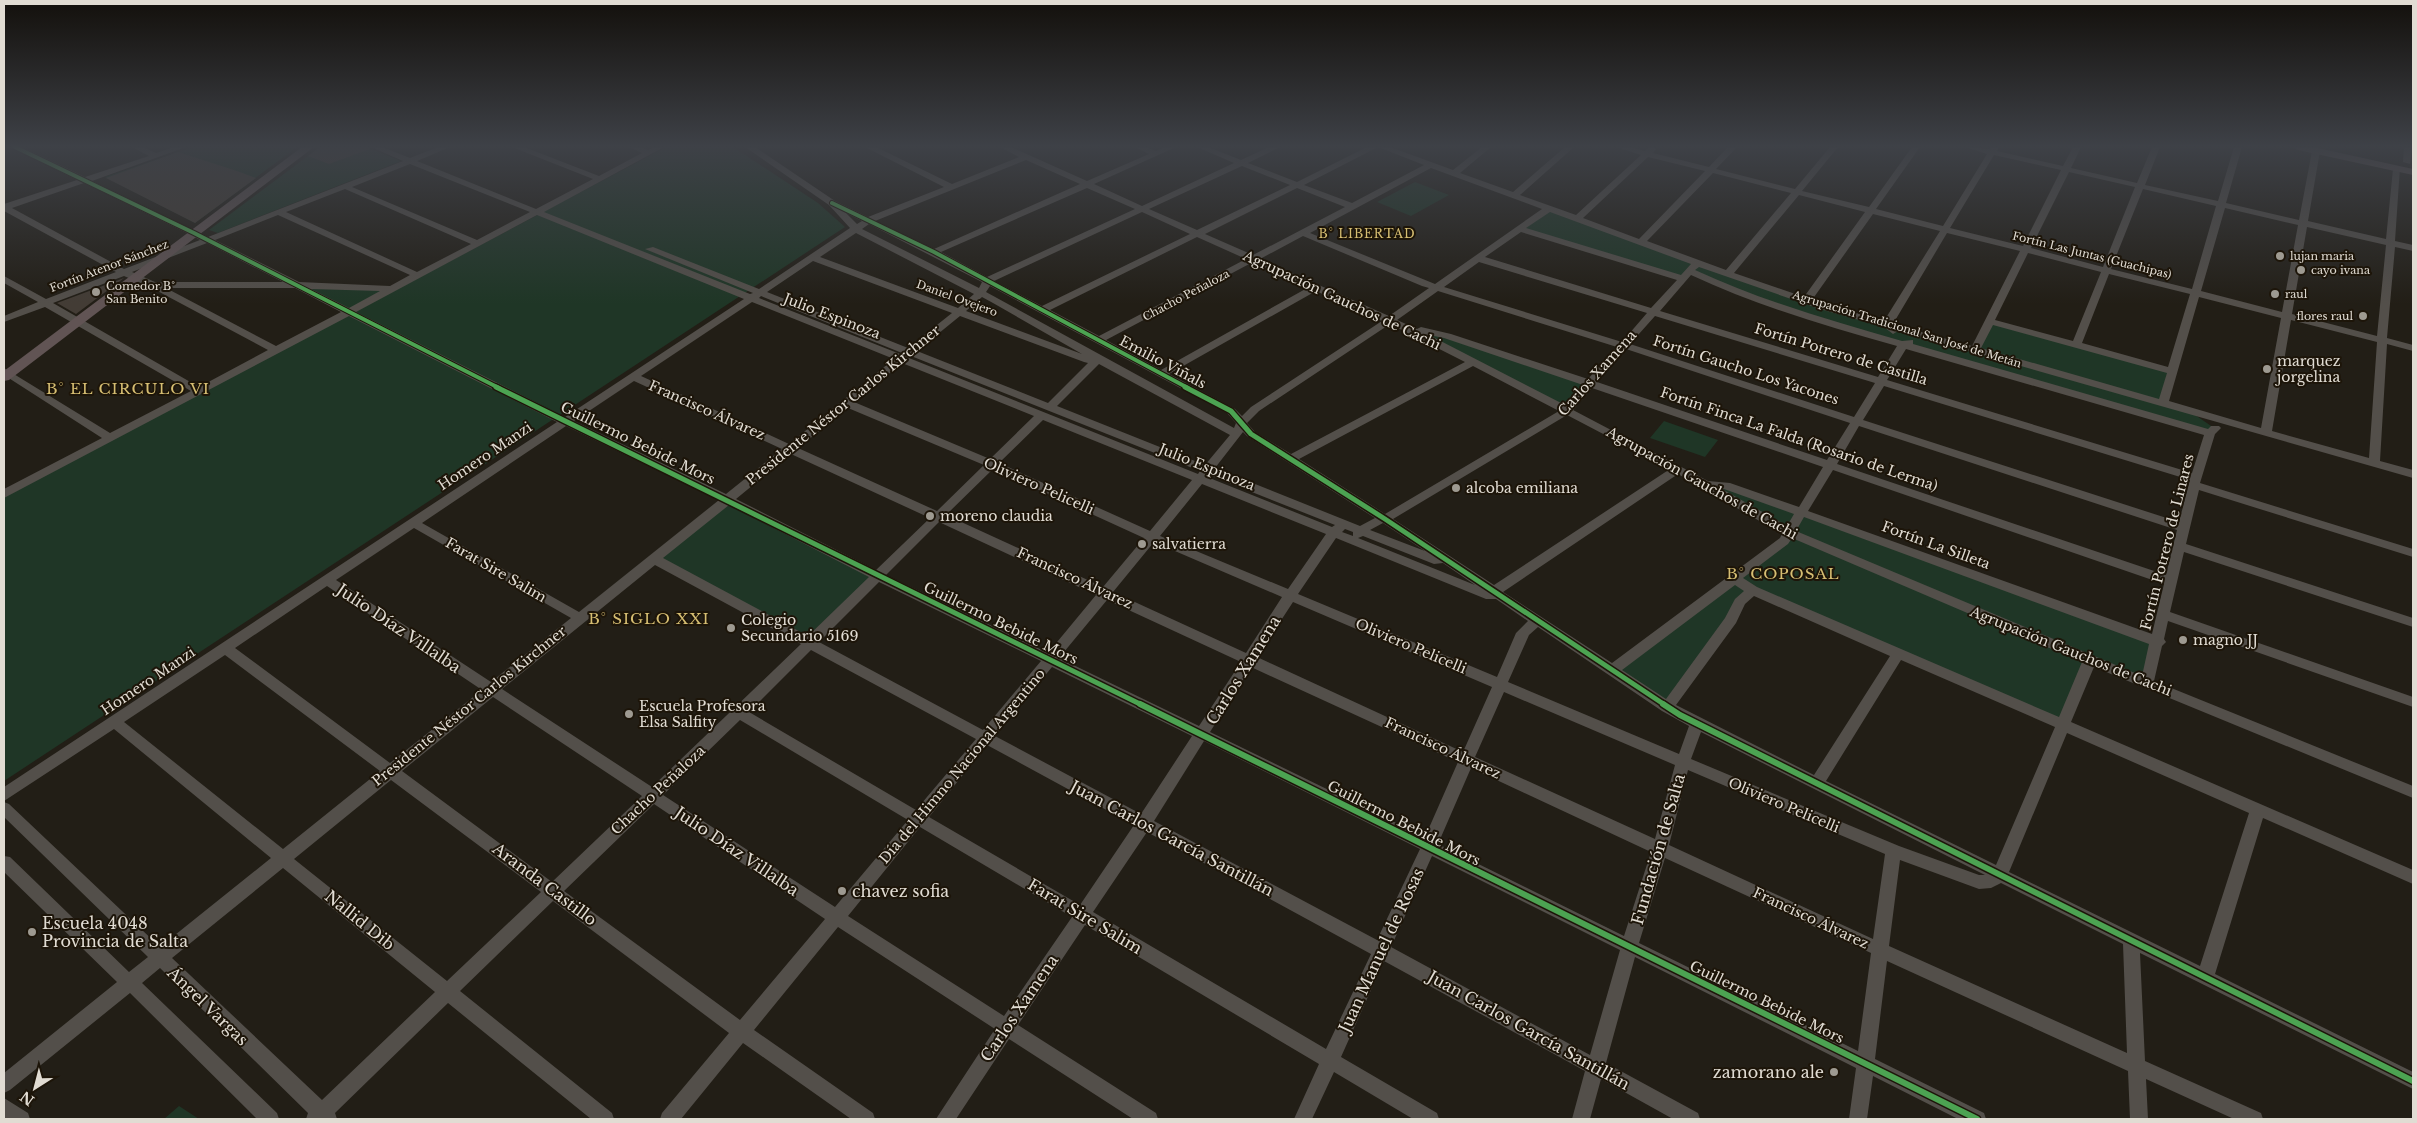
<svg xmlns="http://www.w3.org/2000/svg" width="2417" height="1123" font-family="'Libre Baskerville',serif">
<rect width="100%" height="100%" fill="#221e16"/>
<!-- green -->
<path fill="#1f3626" d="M194,147H297L195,223L105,177Z
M320,147H366L401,161L218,233L209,230Z
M666,147H733L818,203L845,227L4,781V497Z
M1415,182L1449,195L1411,216L1377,202Z
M1548,209L1823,307L2188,410L2214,428L2210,433L1807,317L1689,271L1682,278L1519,229Z
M301,286L386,290L350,309Z
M1991,322L2168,371L2160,401L1978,350Z
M1414,331L1431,332L1589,383L1567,410Z
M1664,421L1718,440L1705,457L1650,438Z
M1702,482L1726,486L2159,642L2147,682L2090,660L2063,724L1752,590L1667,707L1613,670L1790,533Z
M728,503L871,577L808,636L659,558Z
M179,1106L199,1119H164Z"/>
<!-- building -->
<path fill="#433c35" d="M320,147H369L370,149L329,164L308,156Z
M178,152L237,171L256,178L195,223L106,178Z
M124,278L76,314L57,303Z"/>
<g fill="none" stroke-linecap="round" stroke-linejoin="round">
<!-- minor -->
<path fill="#534f4a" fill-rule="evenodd" d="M11,147H22L85,177L149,156L132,147H143L156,153L174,147H186L92,181L208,237L403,161L371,147H382L410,158L438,147H450L417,161L536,209L593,179L512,147H524L599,176L642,153L629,147H641L648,150L654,147H664L544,212L750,294L753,293L645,249L653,247L759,289L850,228L829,205L745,147H755L835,201L868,217L944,187L865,147H876L952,184L1019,157L1000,147H1011L1087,181L1149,154L1135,147H1146L1156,151L1165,147H1176L1094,184L1142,206L1234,163L1197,147H1208L1241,160L1269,147H1280L1248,163L1297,182L1367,147H1378L1304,185L1352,203L1424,165L1378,147H1390L1453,170L1482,147H1491L1460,173L1513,192L1565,147H1574L1520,195L1576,215L1641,155L1616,147H1630L1645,151L1649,147H1654L1656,149L1653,153L1709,167L1728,147H1737L1716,169L1795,189L1830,147H1838L1802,191L1869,207L1912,147H1920L1876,209L1943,226L1987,154L1965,147L1990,149L1991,147H1999L1997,151L2063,166L2073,147H2081L2071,168L2137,183L2152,147H2160L2145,185L2218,201L2234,147H2242L2226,203L2299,220L2312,151L2316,149L2320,151L2308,221L2386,239L2393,169L2400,167L2395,241L2413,245V251L2395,247L2387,338L2413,345V351L2387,344L2380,461L2413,470V478L1898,331L1893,334L1884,327L1820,309L1699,267L1695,270C1762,301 1832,321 1902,341L1913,340V344L2208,429L2211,426H2219L2221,428L2215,434L2200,483L2413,549V557L2199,490L2186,544L2413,618V627L2184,552L2170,612L2413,697V707L2168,621L2164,639L2166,642L2162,646L2154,681L2413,786V798L2094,667L2071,722L2413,870V884L2263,818L2215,974L2413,1072V1089L2140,953L2145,1061L2261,1113L2263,1119H2234L2146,1079L2148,1119H2130L2128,1071L1887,961L1875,1059L1984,1113L1986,1119H1958L1873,1076L1867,1119H1849L1856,1068L1635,957L1606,1063L1698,1113L1700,1119H1673L1601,1079L1590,1119H1572L1585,1071L1384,961L1341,1057L1437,1113L1439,1119H1413L1334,1072L1312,1119H1294L1319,1064L1085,925L1018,1025L1156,1113L1158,1119H1133L1009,1039L956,1119H936L995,1029L838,927L754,1030L873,1113L875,1119H851L743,1043L681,1119H660L662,1113L729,1033L553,901L460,991L612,1113L614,1119H591L448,1003L335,1113L337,1119H306L308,1113L160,968L142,983L277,1113L279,1119H257L130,993L10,1090L4,1093V1073L117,982L4,872V856L10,857L129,972L148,957L4,817V802L9,804L160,947L271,858L114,729L4,801V787L557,422L349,316L4,498V489L102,438L4,375V368L110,433L191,391L45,307L4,322V316L38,302L4,283V276L46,299L116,272L4,211V204L77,180ZM1994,155L2061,170L2023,246L1950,228ZM1648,157L1705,171L1639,239L1583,218ZM1026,160L1080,184L934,249L875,221ZM410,164L530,212L477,240L352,187ZM1242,166L1290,185L1197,230L1149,209ZM1431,168L1542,209L1435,284L1310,233ZM2069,172L2135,187L2103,267L2031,248ZM1713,173L1791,193L1726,270L1647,241ZM84,183L191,235L200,240L124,269L12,208ZM1087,188L1135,209L987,277L941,252ZM1297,188L1345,207L1253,255L1205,234ZM345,189L471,244L417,272L286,212ZM2143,189L2216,206L2192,289L2111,269ZM1799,195L1865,212L1804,297L1734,273ZM2225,208L2298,225L2282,312L2201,291ZM1142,212L1190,234L1042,306L994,281ZM1550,212L1691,264L1681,275L1526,228ZM846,213L862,221L857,224ZM1873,214L1940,231L1884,321L1812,300ZM278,215L410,275L390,286L299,282L215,240ZM537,215L744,299L565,417L356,312ZM869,224L982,282L979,288L862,229ZM2307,227L2386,245L2377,336L2292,314ZM1521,232L1677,280L1651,308L1485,257ZM856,233L974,294L958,308L820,257ZM1947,233L2020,251L1972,346L1893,324ZM1303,236L1422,286L1429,288L1389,316L1260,259ZM1197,237L1246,259L1099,336L1050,310ZM207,243L283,282H155L132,272ZM2028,253L2101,272L2073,341L1995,320ZM813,261L952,313L908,348L767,292ZM1253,262L1309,287L1161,370L1106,340ZM1479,262L1647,313L1622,342L1444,287ZM2109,274L2190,294L2168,367L2082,343ZM1691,275C1757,306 1827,326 1897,346L1878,377L1660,311ZM124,276L150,287L268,350L199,387L53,303ZM990,286L1227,413L1236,423L1234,428L986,292ZM166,288H295L341,312L276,346ZM311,289L380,291L349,308ZM1316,291L1382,321L1251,407L1242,416L1235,409L1169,374ZM1438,291L1617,347L1588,379L1451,334L1421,327L1417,329L1397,320ZM761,296L902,353L900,354L759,298ZM982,297L993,303L1082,354L966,311ZM2199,297L2281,318L2261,428L2169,401ZM752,302L894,359L789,444L641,376ZM960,316L1084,362L1088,363L1048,403L917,351ZM1655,316L1875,383L1854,417L1630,344ZM2291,320L2377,342L2369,458L2272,431ZM1390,324L1465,362L1291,454L1255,432L1247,423L1259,411ZM1993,325L2167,373L2159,399L1981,348ZM1429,335L1444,338L1583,385L1565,405ZM1626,349L1850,423L1827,460L1597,382ZM1906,349L2204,435L2192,473L1887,380ZM911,356L1200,471L1198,474L909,358ZM902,363L1034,416L990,459L854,402ZM1099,364L1230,435L1205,465L1057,406ZM1473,366L1559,411L1385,514L1299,459ZM634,381L782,449L726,494L574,421ZM1884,386L2190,480L2179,522L1863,420ZM1592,388L1823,467L1799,507L1730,483L1708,481L1573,410ZM848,408L984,465L937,511L798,448ZM1567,415L1670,469L1494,585L1393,519ZM1043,420L1192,480L1150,531L999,463ZM566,426L719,500L579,612L422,523ZM1859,426L2177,530L2166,575L1837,464ZM1243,432L1247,436L1375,518L1360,526L1215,468ZM791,454L930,518L876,570L736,499ZM993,469L1144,538L1103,587L946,515ZM1833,470L2164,584L2152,634L1808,511ZM1678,474L1782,534L1780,538L1612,663L1503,592ZM1209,475L1335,525L1332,527L1207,477ZM1202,484L1326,534L1288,589L1160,536ZM1722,489H1724L1794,514L1787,526ZM729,505L869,577L808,636L663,558ZM1804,517L2149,644L2142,676L1796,531ZM939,522L1096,595L1048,653L886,575ZM1383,523L1425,551L1370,530ZM414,528L571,618L491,682L336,580ZM1345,529L1353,532V536L1342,532ZM1363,536L1434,564L1443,563L1475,585L1358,538ZM1336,538L1486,599H1496L1528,621L1516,633L1497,677L1298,594ZM1792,538L2082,662L2059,717L1757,587L1743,578L1788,544ZM1154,542L1282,597L1246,653L1113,592ZM655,565L801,644L652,787L502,689ZM879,582L1041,661L983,730L819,642ZM1735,585L1744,591L1735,599L1725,618L1666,699L1622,670ZM327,586L482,690L390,763L235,648ZM1754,596L1890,656L1814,775L1676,705L1736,623L1745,604ZM1107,600L1241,662L1199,726L1059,658ZM1293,602L1492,687L1463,752L1257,657ZM1538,627L1662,711L1689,726L1679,754L1508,682L1529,635ZM811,650L976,739L916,810L749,712ZM225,655L380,771L283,849L124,722ZM1901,660L2055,727L1996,865L1826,781ZM1052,667L1192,736L1141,814L995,736ZM1251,667L1458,762L1425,837L1210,732ZM1504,692L1675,765L1655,839L1475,757ZM493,697L642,796L552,882L402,771ZM740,720L908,820L835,907L663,795ZM1701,732L1985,875H1979L1899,846L1691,759ZM2067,733L2249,813L2200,966L2009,872ZM1204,741L1420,849L1377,940L1154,821ZM987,745L1134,825L1080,905L929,817ZM1471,768L1651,852L1624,936L1438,844ZM1688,770L1885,854L1873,939L1669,845ZM391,780L541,892L447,981L294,859ZM654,804L825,919L740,1020L564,891ZM920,827L1072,917L1004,1016L848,916ZM1147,832L1371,954L1326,1049L1093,912ZM1432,856L1620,950L1590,1055L1391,947ZM1665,858L1871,953L1858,1051L1639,943ZM1900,860L1979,889L1991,888L2001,883L2123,944L2127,1053L1889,946ZM283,868L435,992L322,1100L172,958Z
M2404,147H2412L2410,164L2403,162Z
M4,1098L28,1113L30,1119L4,1118Z"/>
<!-- major -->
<path fill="#615454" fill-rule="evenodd" d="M302,147H314L9,380L4,381V371Z
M2293,147H2313L2413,169V175L2298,150Z"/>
<!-- cycleway-far2 casing -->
<g stroke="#1d1509" stroke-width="6">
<path id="cycleway-far2" d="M15,147L194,233L499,388
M832,203L934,252L1188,388"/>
</g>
<!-- cycleway-far1 casing -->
<g stroke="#1d1509" stroke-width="8">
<path id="cycleway-far1" d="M496,387L1142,705
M1185,387L1231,411L1251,434L1385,519L1665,705"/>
</g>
<!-- cycleway casing -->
<g stroke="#1d1509" stroke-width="9">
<path id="cycleway" d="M1140,704L1977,1119
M1663,704L1680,715L2413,1081"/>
</g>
<!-- cycleway-far2 -->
<use href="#cycleway-far2" stroke="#4ca352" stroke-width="4"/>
<!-- cycleway-far1 -->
<use href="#cycleway-far1" stroke="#4ca352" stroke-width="5"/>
<!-- cycleway -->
<use href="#cycleway" stroke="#4ca352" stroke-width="6"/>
</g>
<!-- sky -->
<linearGradient id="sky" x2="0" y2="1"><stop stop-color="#13100c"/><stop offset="0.48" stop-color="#3e4147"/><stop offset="1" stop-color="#3e4147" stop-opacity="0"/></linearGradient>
<rect width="2417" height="304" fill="url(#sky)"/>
<!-- markers -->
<g fill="#9e9a91" stroke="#1d1509" stroke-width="2">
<circle cx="2280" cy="256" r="5"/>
<circle cx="2301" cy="270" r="5"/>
<circle cx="96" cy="292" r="5"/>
<circle cx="2275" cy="294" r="5"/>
<circle cx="2363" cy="316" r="5"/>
<circle cx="2267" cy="369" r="5"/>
<circle cx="1456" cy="488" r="5"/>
<circle cx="930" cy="516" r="5"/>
<circle cx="1142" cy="544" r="5"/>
<circle cx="731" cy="628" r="5"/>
<circle cx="2183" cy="640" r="5"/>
<circle cx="629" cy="714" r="5"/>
<circle cx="842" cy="891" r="5"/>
<circle cx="32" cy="932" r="5"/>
<circle cx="1834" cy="1072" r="5"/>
</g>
<g text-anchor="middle" stroke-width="4" stroke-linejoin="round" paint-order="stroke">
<!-- far-street labels -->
<g font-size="11" fill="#e1dcd3" stroke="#1d1509">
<text transform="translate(2092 255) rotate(14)" y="4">Fortín Las Juntas (Guachipas)</text>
<text transform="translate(109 266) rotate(-21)" y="4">Fortín Atenor Sánchez</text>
<text transform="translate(1186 295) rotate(-28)" y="4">Chacho Peñaloza</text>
<text transform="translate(957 298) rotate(20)" y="4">Daniel Ovejero</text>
<text transform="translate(1907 329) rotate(17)" y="4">Agrupación Tradicional San José de Metán</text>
</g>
<!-- far-poi labels -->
<g font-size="11" fill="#e1dcd3" stroke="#1d1509" text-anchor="start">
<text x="2290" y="260">lujan maria</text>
<text x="2311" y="274">cayo ivana</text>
<text x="106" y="290">Comedor B°<tspan x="106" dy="13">San Benito</tspan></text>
<text x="2285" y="298">raul</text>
<text x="2353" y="320" text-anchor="end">flores raul</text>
</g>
<!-- far-neighbourhood labels -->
<g font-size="12" letter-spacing="1" fill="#d6be72" stroke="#1d1509">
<text x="1367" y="238">B° LIBERTAD</text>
</g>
<!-- street labels -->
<g font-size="14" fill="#e1dcd3" stroke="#1d1509">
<text transform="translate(1342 300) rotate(25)" y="5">Agrupación Gauchos de Cachi</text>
<text transform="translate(832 316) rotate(21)" y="5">Julio Espinoza</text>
<text transform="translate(1841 354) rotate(17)" y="5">Fortín Potrero de Castilla</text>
<text transform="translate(1163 362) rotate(28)" y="5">Emilio Viñals</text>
<text transform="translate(1746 370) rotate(18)" y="5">Fortín Gaucho Los Yacones</text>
<text transform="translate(1597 373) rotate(-48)" y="5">Carlos Xamena</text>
<text transform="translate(843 405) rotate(-39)" y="5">Presidente Néstor Carlos Kirchner</text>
<text transform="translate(707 410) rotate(24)" y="5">Francisco Álvarez</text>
<text transform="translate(1799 439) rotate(19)" y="5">Fortín Finca La Falda (Rosario de Lerma)</text>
<text transform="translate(638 443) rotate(26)" y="5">Guillermo Bebide Mors</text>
<text transform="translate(485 456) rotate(-34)" y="5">Homero Manzi</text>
<text transform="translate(1207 467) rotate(22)" y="5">Julio Espinoza</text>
<text transform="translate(1702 483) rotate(29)" y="5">Agrupación Gauchos de Cachi</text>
<text transform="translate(1039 486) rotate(24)" y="5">Oliviero Pelicelli</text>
<text transform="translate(2167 542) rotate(-76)" y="5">Fortín Potrero de Linares</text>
<text transform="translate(1936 545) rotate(20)" y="5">Fortín La Silleta</text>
<text transform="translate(496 570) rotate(30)" y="5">Farat Sire Salim</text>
<text transform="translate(1075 578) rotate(25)" y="5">Francisco Álvarez</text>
<text transform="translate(1001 623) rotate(26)" y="5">Guillermo Bebide Mors</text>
<text transform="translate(1411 646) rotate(23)" y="5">Oliviero Pelicelli</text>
<text transform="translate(2071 651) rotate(22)" y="5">Agrupación Gauchos de Cachi</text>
<text transform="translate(148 681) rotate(-34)" y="5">Homero Manzi</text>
<text transform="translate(469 706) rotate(-39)" y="5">Presidente Néstor Carlos Kirchner</text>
<text transform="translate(1443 748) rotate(25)" y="5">Francisco Álvarez</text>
<text transform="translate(962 766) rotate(-50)" y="5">Día del Himno Nacional Argentino</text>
<text transform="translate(658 790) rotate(-43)" y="5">Chacho Peñaloza</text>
<text transform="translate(1784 805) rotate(23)" y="5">Oliviero Pelicelli</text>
<text transform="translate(1404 823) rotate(27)" y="5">Guillermo Bebide Mors</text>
<text transform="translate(1811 918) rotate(25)" y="5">Francisco Álvarez</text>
<text transform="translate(1767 1002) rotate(26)" y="5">Guillermo Bebide Mors</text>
</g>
<!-- poi labels -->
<g font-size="14" fill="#e1dcd3" stroke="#1d1509" text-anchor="start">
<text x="2277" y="366">marquez<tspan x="2277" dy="16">jorgelina</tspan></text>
<text x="1466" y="493">alcoba emiliana</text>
<text x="940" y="521">moreno claudia</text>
<text x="1152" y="549">salvatierra</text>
<text x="741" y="625">Colegio<tspan x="741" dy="16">Secundario 5169</tspan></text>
<text x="2193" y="645">magno JJ</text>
<text x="639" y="711">Escuela Profesora<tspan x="639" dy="16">Elsa Salfity</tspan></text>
</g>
<!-- neighbourhood labels -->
<g font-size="15" letter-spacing="1" fill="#d6be72" stroke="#1d1509">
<text x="128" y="394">B° EL CIRCULO VI</text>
<text x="1783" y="579">B° COPOSAL</text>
<text x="649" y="624">B° SIGLO XXI</text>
</g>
<!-- near-street labels -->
<g font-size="16" fill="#e1dcd3" stroke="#1d1509">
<text transform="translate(399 628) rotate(34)" y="6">Julio Díaz Villalba</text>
<text transform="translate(1243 670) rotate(-58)" y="6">Carlos Xamena</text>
<text transform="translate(1172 838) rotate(28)" y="6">Juan Carlos García Santillán</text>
<text transform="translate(1658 849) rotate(-74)" y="6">Fundación de Salta</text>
<text transform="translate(737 851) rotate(34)" y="6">Julio Díaz Villalba</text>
<text transform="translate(545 884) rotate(37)" y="6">Aranda Castillo</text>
<text transform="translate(1085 916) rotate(31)" y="6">Farat Sire Salim</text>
<text transform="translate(360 920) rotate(39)" y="6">Nallid Dib</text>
<text transform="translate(1381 950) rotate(-65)" y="6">Juan Manuel de Rosas</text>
<text transform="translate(208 1006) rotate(44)" y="6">Ángel Vargas</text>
<text transform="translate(1019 1008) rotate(-56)" y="6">Carlos Xamena</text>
<text transform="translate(1529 1030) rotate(29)" y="6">Juan Carlos García Santillán</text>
</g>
<!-- near-poi labels -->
<g font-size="16" fill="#e1dcd3" stroke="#1d1509" text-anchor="start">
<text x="852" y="897">chavez sofia</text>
<text x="42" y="929">Escuela 4048<tspan x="42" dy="18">Provincia de Salta</tspan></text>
<text x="1824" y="1078" text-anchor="end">zamorano ale</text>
</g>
</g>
<!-- border -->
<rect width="2417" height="1123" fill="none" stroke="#e1dcd3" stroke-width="10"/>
<!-- north arrow -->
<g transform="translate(35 1088) rotate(216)" stroke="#1d1509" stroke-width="4" paint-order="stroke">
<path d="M0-4L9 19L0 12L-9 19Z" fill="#e1dcd3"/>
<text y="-8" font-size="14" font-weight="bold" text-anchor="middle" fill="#e1dcd3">N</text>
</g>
</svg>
